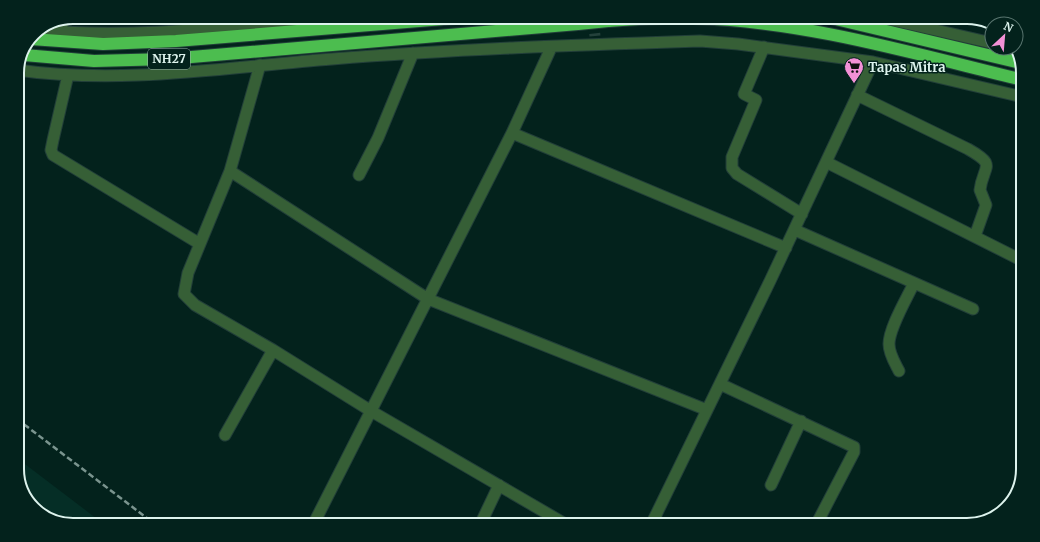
<svg xmlns="http://www.w3.org/2000/svg" width="1040" height="542" font-family="Merriweather,serif">
<rect width="100%" height="100%" fill="#03221c"/>
<!-- built -->
<path fill="#052e26" d="M17,458L105,525H73L48,519L27,500L17,473Z"/>
<g fill="none" stroke-linecap="round" stroke-linejoin="round">
<!-- minor-tunnel -->
<path stroke="#24413b" stroke-width="11" stroke-dasharray="11 5.5" stroke-linecap="butt" d="M593,17L595,36"/>
<!-- minor casing -->
<g stroke="#223f39" stroke-width="13">
<path id="minor" d="M879,17L992,43
M41,30C138,40 237,25 333,17
M58,32L64,21
M764,47L744,94L756,100L732,157V168L737,174L802,214
M1012,48L1016,49
M260,65L230,171L188,273L184,294L195,305L273,350L371,411L567,525
M17,70C122,85 228,67 332,59C455,49 577,45 700,41L738,44L873,62L1023,97
M68,75L53,140L51,150L53,155L200,244
M857,95L968,149C998,166 983,165 980,190L986,205L975,236
M512,133L786,248
M826,162L1023,261
M230,171L428,299L707,410
M359,175L378,138L413,53
M795,230L973,309
M899,371C895,363 889,354 889,344C889,328 907,298 914,283
M720,384L854,447V452L816,525
M225,435L273,350
M771,485L801,421
M654,519L666,525
M313,525L512,133L551,48
M480,525L499,485
M651,525L770,281L873,62"/>
</g>
<!-- highway casing -->
<g stroke="#223f39" stroke-width="14">
<path id="highway" d="M827,17L1021,63
M608,21C636,19 665,17 693,18C805,21 915,54 1023,80
M31,39L103,44L176,41L468,17
M24,55L94,61L168,59L578,24"/>
</g>
<!-- minor -->
<use href="#minor" stroke="#365f36" stroke-width="11"/>
<!-- highway -->
<use href="#highway" stroke="#4cbd4f" stroke-width="12"/>
<!-- rail -->
<path stroke="#7a948e" stroke-width="2.5" stroke-dasharray="6 3" stroke-linecap="butt" d="M17,419L156,525"/>
<!-- highway-bridge casing -->
<g stroke="#223f39" stroke-width="14" stroke-linecap="butt">
<path id="highway-bridge" d="M578,24L608,21"/>
</g>
<!-- highway-bridge -->
<use href="#highway-bridge" stroke="#4cbd4f" stroke-width="12"/>
</g>
<!-- icons -->
<defs>
<g id="supermarket-pin" transform="scale(1)"><path d="M0 17L-7.5 6A9.5 9.5 0 1 1 7.5 6Z" fill="#f391d6" stroke="#03221c"/><path d="M-6-5.5h2.5l.6 2H6L4.5 2H-2.5L-4.4-4H-6ZM-1.5 3.2a1.3 1.3 0 1 0 .1 0ZM3 3.2a1.3 1.3 0 1 0 .1 0Z" fill="#111"/></g>
</defs>
<g fill-rule="evenodd">
<use href="#supermarket-pin" x="854" y="67"/>
</g>
<g text-anchor="middle" stroke-width="3" stroke-linejoin="round" paint-order="stroke">
<!-- shield labels -->
<rect fill="#03221c" stroke="#9cb4ae" stroke-width="1" x="148" y="49" width="42" height="20" rx="3"/>
<g font-size="12" font-weight="bold" fill="#ddf3ed">
<text x="169" y="63">NH27</text>
</g>
<!-- poi labels -->
<g font-size="13" font-weight="bold" fill="#ddf3ed" stroke="#03221c" text-anchor="start">
<text x="868" y="72">Tapas Mitra</text>
</g>
</g>
<!-- crop -->
<path d="M0 0H1040V542H0ZM73 24H967A49 49 0 0 1 1016 73V469A49 49 0 0 1 967 518H73A49 49 0 0 1 24 469V73A49 49 0 0 1 73 24Z" fill="#03221c" fill-rule="evenodd"/>
<path fill="none" stroke="#ddf3ed" stroke-width="2" d="M73 24H967A49 49 0 0 1 1016 73V469A49 49 0 0 1 967 518H73A49 49 0 0 1 24 469V73A49 49 0 0 1 73 24Z"/>
<!-- north arrow -->
<g transform="translate(1004 36) rotate(26)"><circle r="19" fill="#03221c" stroke="#5a7670"/>
<path d="M0-3L7 15L0 10L-7 15Z" fill="#f391d6"/>
<text y="-6" font-size="11" font-weight="bold" text-anchor="middle" fill="#ddf3ed">N</text>
</g>
</svg>
